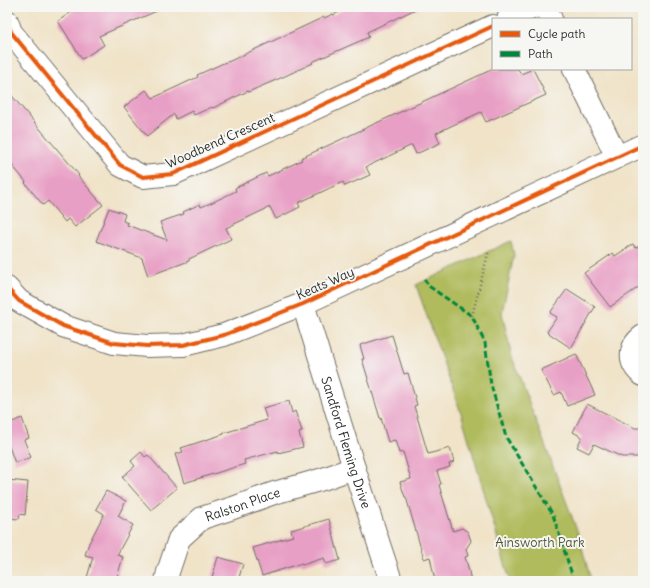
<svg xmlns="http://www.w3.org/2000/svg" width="650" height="588" font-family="Delius,sans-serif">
<rect width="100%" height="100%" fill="#f6f6f2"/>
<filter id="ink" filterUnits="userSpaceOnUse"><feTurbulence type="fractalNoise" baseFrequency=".025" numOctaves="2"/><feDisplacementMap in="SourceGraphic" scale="8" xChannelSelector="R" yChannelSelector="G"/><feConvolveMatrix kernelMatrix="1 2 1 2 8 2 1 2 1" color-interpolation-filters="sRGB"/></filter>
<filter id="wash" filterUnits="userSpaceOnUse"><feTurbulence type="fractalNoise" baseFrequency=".012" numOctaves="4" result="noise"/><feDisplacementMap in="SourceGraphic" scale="16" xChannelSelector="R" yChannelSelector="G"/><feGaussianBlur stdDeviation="0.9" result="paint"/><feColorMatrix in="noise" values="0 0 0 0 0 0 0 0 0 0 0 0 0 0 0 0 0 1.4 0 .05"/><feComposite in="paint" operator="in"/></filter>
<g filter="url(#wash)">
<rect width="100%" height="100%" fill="#f0e3c8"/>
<!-- green -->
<path fill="#b0bb5d" stroke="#6e7344" d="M511,241L514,255L502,313L512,357L578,533L591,581H510L461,413L416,285Z"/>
<g id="blocks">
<!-- building -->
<path fill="#e89fc5" d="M79,7H166L99,36L104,45L82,59L58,21Z
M349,7H420L367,32L369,37L312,62L313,63L283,77L248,92V91L213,108L212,107L194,115L192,111L176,119L174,114L147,136L124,107L146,90L153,98L198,77L197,75L228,61V62L324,17V18L333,14V15Z
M493,69H518L521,74L533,69L546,95L486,122L481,112L436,133L440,143L416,154L412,145L366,167L370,175L345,186L343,182L298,203L300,207L276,219L270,207L226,228L231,239L189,259V261L148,276L142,258L96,241L109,208L125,214L123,221L128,223L127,225L167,240L160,222L184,214L183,212L200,204L201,207L213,202L236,191L235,188L266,173L268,176L302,160L301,158Z
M7,90L79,175L78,176L103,205L75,227L68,219L65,222L48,201L43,205L25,183L26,182L7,159Z
M643,243V284L610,307L584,273L613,253L615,256L633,244L636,248Z
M567,289L595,307L571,348L547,332L557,317L550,313Z
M392,335L404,374L408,373L417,405L414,406L428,454L450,448L454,462L449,464L450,467L437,471L441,484L439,485L453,531L462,528L468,532L471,541L466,549L468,556L465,557L468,567L471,581H435L430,557L424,559L406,497H405L400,482L411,479L403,452L399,453L395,440L388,442L381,418H380L362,359H364L360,345Z
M576,354L595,395L567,406L561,392L554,395L541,370Z
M289,401L292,413L295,411L302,431L299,433L303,447L278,453V451L244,460L245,464L184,483L175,454L183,452L181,448L224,434V433L267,420L263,408Z
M587,404L635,428H643V457H622L594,444L589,453L577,447L582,437L573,432Z
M22,418L29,438L24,440L31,457L15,463L7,441V424Z
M141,452L145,457L148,455L177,488L151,510L122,477L135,466L131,461Z
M7,480L28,482L25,515L20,514L19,519L7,518Z
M106,491L126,501L118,516L133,525L117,555L123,557L116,581H86L93,557L85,555L89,543L104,514L96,509Z
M329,519L340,560L326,564L324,558L302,565V563L262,576L253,548L293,536L291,530Z
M218,557L243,564L238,581H211Z"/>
</g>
</g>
<g filter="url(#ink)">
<use href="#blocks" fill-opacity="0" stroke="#706b62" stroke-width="1"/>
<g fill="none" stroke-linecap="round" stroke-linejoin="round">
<!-- minor casing -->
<g stroke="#706b62" stroke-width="24">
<g id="minor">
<path d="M545,7L551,19"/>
<path d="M508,19L534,7"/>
<path d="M7,21L11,32L120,165L143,177L173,174L493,26"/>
<path d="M574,69L617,157"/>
<path d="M7,288L19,301L63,326L114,343L147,346L183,345L224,335L303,304L643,145"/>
<path id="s1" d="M303,304L333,400L354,468L391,581"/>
<path d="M643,336C628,347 628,364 643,375"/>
<path id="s2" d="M166,581L168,572L179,539L202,518L233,508L274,493L323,479L354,468"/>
</g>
</g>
<!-- path -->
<path stroke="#706b62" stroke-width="2.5" stroke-dasharray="1 3" stroke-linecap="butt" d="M472,316L489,250"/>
<!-- minor -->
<use href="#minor" stroke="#fff" stroke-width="22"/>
<!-- quiet -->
<path stroke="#00873e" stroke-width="3" stroke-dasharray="6 3" stroke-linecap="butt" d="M424,279L430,287L472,316L485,343L491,385L506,437L553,515L574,581"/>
<!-- cycleway casing -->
<g stroke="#f6f6f2" stroke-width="6">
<path id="cycleway" d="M7,21L11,32L120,165L143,177L173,174L493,26
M7,288L19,301L63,326L114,343L147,346L183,345L224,335L303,304L643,145"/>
</g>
<!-- cycleway -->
<use href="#cycleway" stroke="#e8590c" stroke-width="4"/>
</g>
</g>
<g text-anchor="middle" stroke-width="4" stroke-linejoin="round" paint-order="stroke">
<!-- street labels -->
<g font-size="13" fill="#2b2b2b" stroke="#f6f6f2">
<text transform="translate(220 140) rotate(-24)" y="5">Woodbend Crescent</text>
<text transform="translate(325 283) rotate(-24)" y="5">Keats Way</text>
<text dy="5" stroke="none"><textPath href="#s1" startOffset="145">Sandford Fleming Drive</textPath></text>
<text dy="5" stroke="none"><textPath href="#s2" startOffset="118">Ralston Place</textPath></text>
</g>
<!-- park labels -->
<g font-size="13" fill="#53563a" stroke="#f6f6f2">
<text x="540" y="547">Ainsworth Park</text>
</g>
</g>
<!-- margin -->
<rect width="650" height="588" fill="none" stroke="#f6f6f2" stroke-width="24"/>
<!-- legend -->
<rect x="492" y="18" width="140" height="52" fill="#f6f6f2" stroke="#a5a5a2"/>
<rect x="500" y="31" width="20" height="6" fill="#e8590c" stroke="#a5a5a2"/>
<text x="528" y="38" font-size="12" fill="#2b2b2b">Cycle path</text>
<rect x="500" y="51" width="20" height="6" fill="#00873e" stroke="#a5a5a2"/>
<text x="528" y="58" font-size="12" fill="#2b2b2b">Path</text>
</svg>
